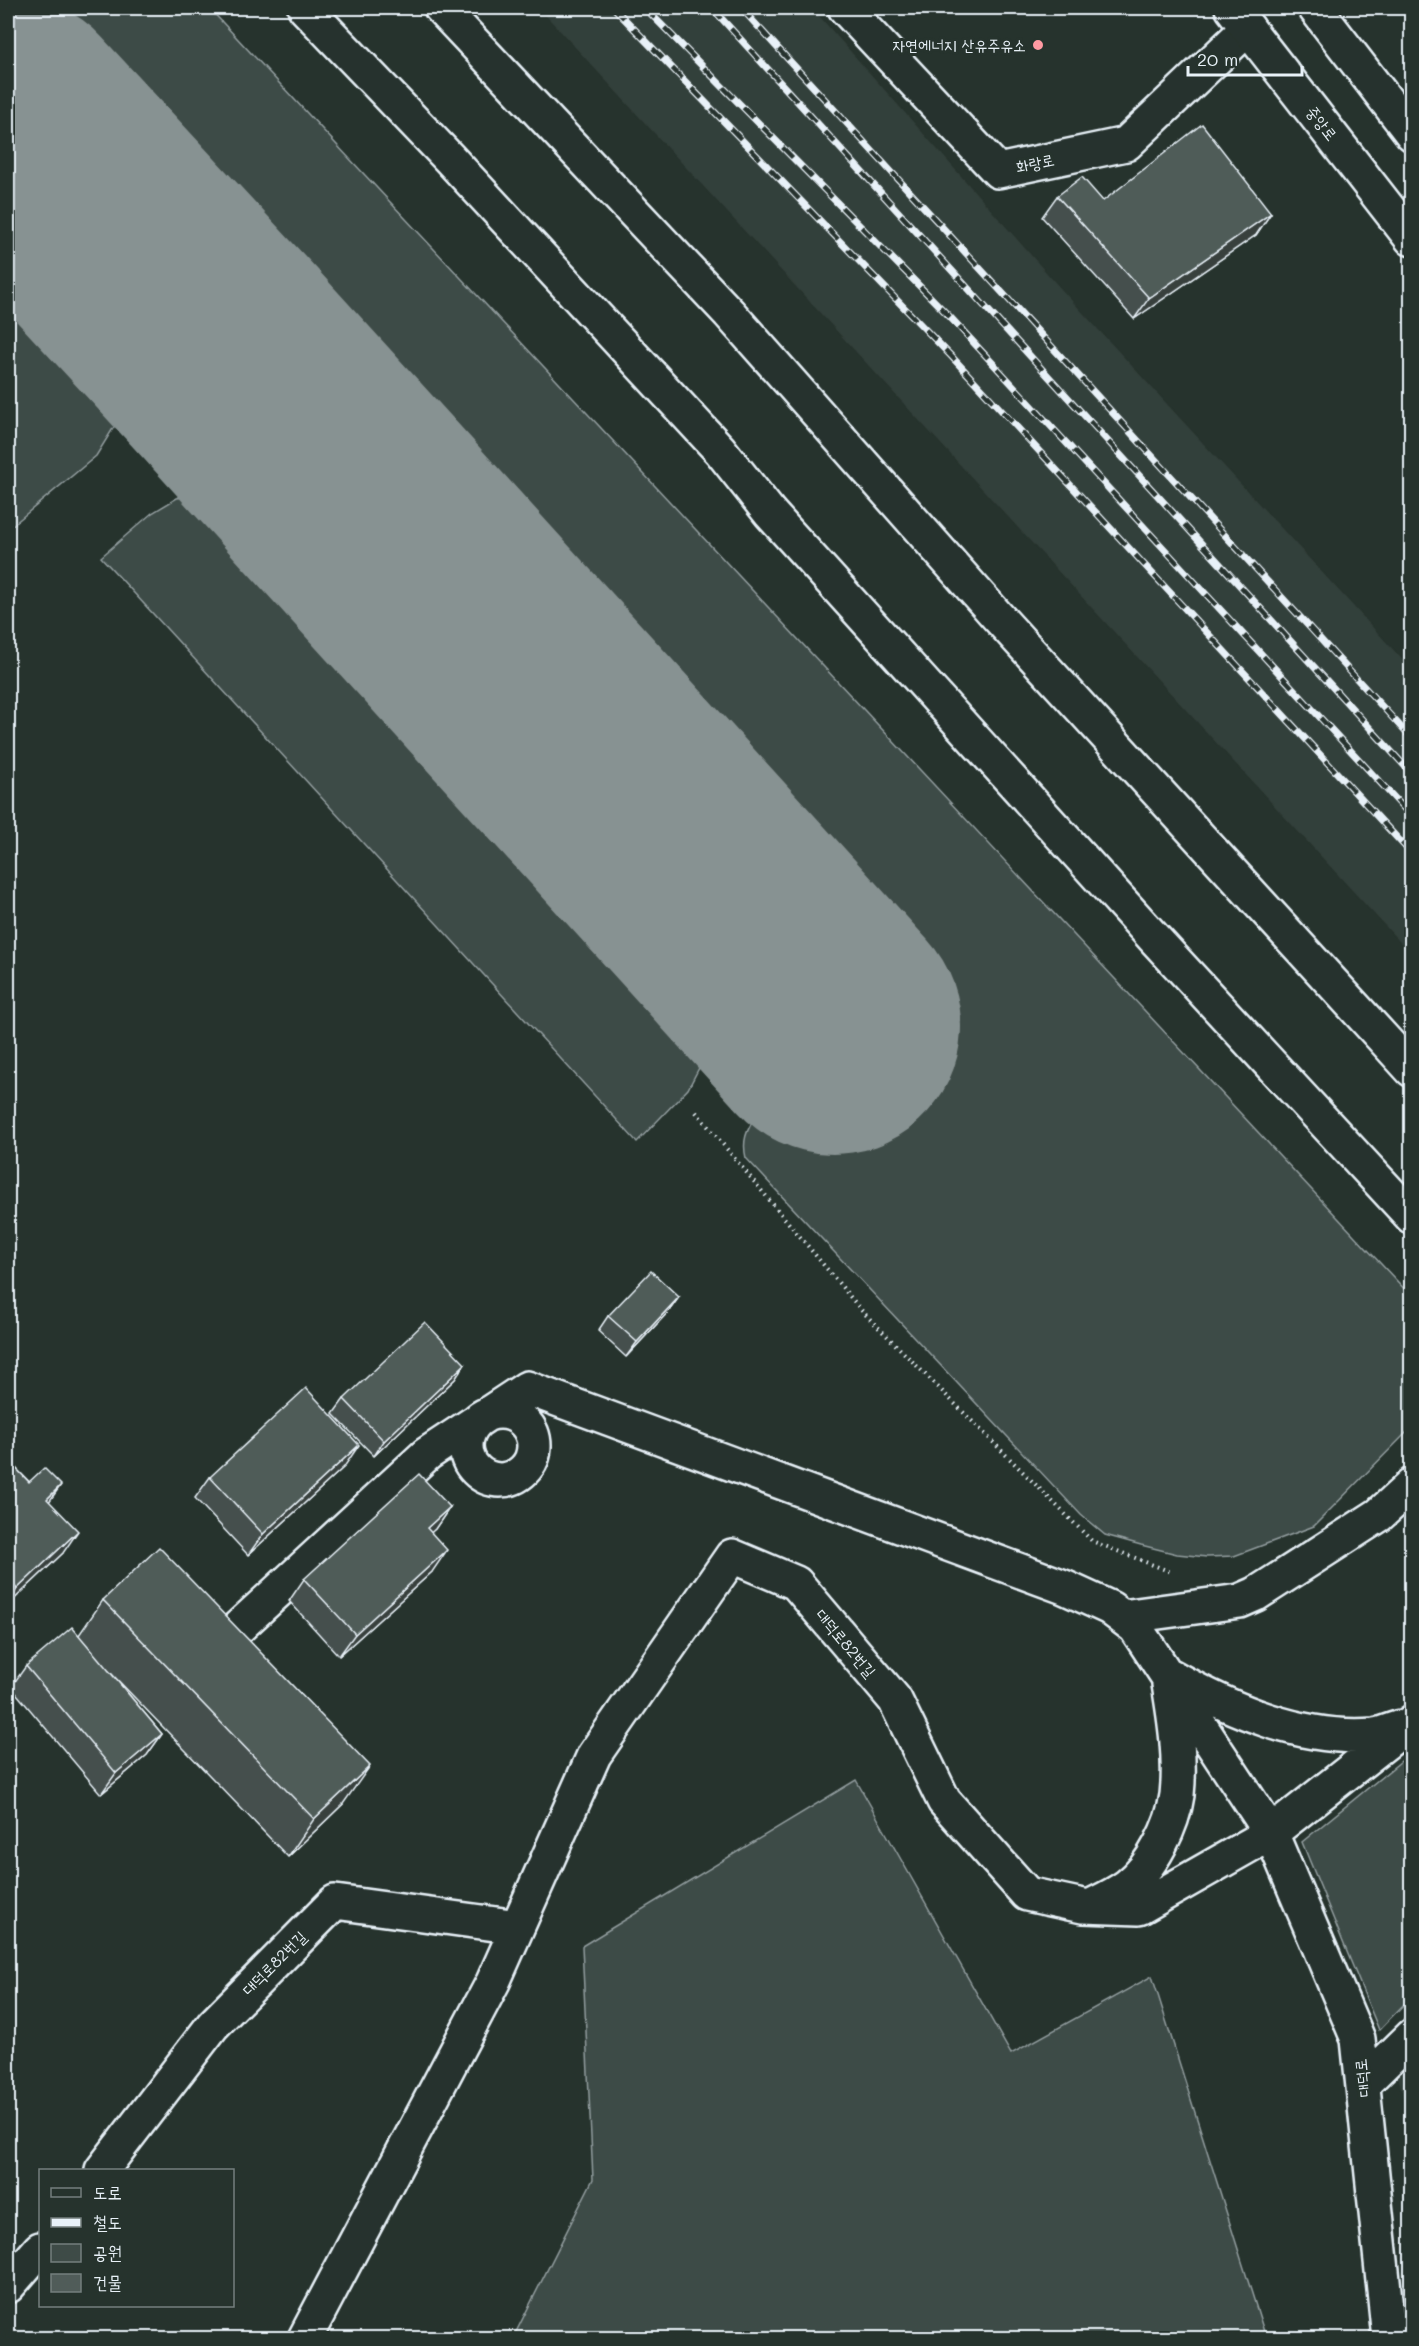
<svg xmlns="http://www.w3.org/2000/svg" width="1419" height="2346" font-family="Mali,'Poor Story',sans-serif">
<rect width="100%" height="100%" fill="#26332d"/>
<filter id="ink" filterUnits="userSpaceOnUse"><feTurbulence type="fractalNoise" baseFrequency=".0167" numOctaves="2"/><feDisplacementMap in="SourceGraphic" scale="12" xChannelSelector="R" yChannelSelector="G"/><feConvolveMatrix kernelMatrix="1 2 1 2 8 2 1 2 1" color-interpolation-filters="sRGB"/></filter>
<g filter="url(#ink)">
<!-- built -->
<path fill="#333f3a" d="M539,8H812L1061,289L1411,669V954Z
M1411,2011V2133L1389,2034Z"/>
<!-- green -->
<path fill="#3e4b47" stroke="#939ea0" stroke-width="1.5" d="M8,8H209L1409,1294L1412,1304L1411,1428L1314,1526L1234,1556L1207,1557L1177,1554L1141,1545L1105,1535L1081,1515L746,1158C742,1141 746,1131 756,1116L888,1008L8,59Z
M8,224L104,328L118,352L122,395L114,427L96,456L8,529Z
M210,494L252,499L278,514L694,976L707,1005V1034L701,1064L688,1089L637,1142L101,557L152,513L177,498Z
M1411,1753V1997L1379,2030L1302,1842Z
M856,1780L1011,2054L1152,1976L1266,2338H513L593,2179L582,1946Z"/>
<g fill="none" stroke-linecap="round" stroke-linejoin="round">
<!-- runway -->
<path stroke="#879292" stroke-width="256" d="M8,124L226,359L833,1026"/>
<!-- minor casing -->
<g stroke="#e8f1f8" stroke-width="38">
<path id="minor" d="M305,8L450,159L720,450L770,513L1154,938L1412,1217
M441,8L729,313L998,617L1412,1070
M845,8L998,171L1126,144L1248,28
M466 1446a34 34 0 1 1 68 0a34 34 0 1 1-68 0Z
M1122,1617L1240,1601L1256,1594L1379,1515L1412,1485
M229,1636L427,1454L527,1388L1064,1587L1110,1608L1135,1627L1271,1833L1358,2039L1389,2338
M1171,1676C1231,1710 1303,1741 1374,1735C1383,1734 1393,1729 1401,1727
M1091,1906C1103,1900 1116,1894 1127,1886C1152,1868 1173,1825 1177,1795C1181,1759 1175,1720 1169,1684
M1363,2084L1412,2036
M102,2170L213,2025L335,1902L517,1927
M8,2286L40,2249
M305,2338L493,1982L594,1755L732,1556L796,1583L895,1700L944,1801L1027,1894L1083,1906L1139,1908L1271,1833L1412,1722"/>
</g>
<!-- major casing -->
<g stroke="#e8f1f8" stroke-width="38">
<path id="major" d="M1232,8L1412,239
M1315,8L1412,134"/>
</g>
<!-- path -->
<path stroke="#e8f1f8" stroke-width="4" stroke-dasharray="1.5 4.5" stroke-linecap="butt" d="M696,1112L862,1311L1092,1541L1171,1572"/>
<!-- minor -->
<use href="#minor" stroke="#26332d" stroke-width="33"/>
<!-- major -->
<use href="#major" stroke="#26332d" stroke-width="33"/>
<!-- rail casing -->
<g stroke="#e8f1f8" stroke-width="7">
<path id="rail" d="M614,8L952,357L1412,854
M645,8L950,317L1412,817
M712,8L1412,774
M741,8L1412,739"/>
</g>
<!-- rail -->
<use href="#rail" stroke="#26332d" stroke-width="4.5" stroke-dasharray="14" stroke-linecap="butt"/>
</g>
<!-- wall -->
<path fill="#454f4d" stroke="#e8f1f8" stroke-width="1.5" d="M1057,196L1103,201L1271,213L1256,235L1134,319L1042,217Z
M679,1297L669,1311L626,1357L598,1331L608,1316Z
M465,1364L455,1379L374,1456L333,1414L344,1399Z
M8,1460L49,1502L63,1553L8,1605Z
M344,1467L248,1555L195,1498L210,1477Z
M450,1507L435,1529L431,1532L432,1572L339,1656L289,1601L304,1579Z
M103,1600L343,1804L288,1857L109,1671L162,1734L147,1755L101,1794L11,1687L26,1666L79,1635Z"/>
<!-- shaded-wall -->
<path fill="#38403e" stroke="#e8f1f8" stroke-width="1.5" d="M1271,213L1256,235L1134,319L1149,298Z
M679,1297L669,1311L626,1357L637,1342Z
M465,1364L455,1379L374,1456L384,1441Z
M359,1445L344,1467L248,1555L263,1534Z
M61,1485L46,1506L47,1499Z
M450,1507L435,1529L412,1550L427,1528Z
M78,1531L63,1553L8,1605V1603L17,1589Z
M447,1550L432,1572L339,1656L355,1634Z
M162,1734L147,1755L101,1794L116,1773Z
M370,1766L343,1804L288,1857L314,1819Z"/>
<!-- building -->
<path fill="#505c59" stroke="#e8f1f8" stroke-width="1.5" d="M1202,124L1271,213L1149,298L1057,196L1082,177L1103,201Z
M651,1271L679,1297L637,1342L608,1316Z
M425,1322L465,1364L384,1441L344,1399Z
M306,1388L359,1445L263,1534L210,1477Z
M8,1460L29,1482L44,1468L61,1485L47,1499L78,1531L17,1589L8,1579Z
M419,1474L450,1507L427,1528L447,1550L355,1634L304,1579Z
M159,1547L370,1766L314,1819L103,1600Z
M72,1627L162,1734L116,1773L26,1666Z"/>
</g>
<!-- markers -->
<circle fill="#ff9aa2" stroke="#26332d" stroke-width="2" cx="1038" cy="45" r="6"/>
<g text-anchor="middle" stroke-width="6" stroke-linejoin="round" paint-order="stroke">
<!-- poi labels -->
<g font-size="16" fill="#e8f1f8" stroke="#26332d" text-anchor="end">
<text x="1026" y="51">자연에너지 산유주유소</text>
</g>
<!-- street labels -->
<g font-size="16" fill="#e8f1f8" stroke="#26332d">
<text transform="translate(1322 123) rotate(52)" y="6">중앙로</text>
<text transform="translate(1035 163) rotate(-12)" y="6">화랑로</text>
<text transform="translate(846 1643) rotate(50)" y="6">대덕로82번길</text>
<text transform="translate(274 1963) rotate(-45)" y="6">대덕로82번길</text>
<text transform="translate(1362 2078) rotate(-96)" y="6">대덕로</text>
</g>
</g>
<!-- margin -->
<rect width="1419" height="2346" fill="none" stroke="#26332d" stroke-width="30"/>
<rect x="15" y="15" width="1389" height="2316" fill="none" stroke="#e8f1f8" stroke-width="2" filter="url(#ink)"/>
<!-- legend -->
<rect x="39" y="2169" width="195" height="138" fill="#26332d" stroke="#747f7e" stroke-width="1.5"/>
<rect x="51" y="2188" width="30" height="9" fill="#26332d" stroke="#747f7e" stroke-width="1.5"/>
<text x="93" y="2199" font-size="18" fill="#e8f1f8">도로</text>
<rect x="51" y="2218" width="30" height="9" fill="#e8f1f8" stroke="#747f7e" stroke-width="1.5"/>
<text x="93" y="2229" font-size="18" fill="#e8f1f8">철도</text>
<rect x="51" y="2244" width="30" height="18" fill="#3e4b47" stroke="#747f7e" stroke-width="1.5"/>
<text x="93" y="2259" font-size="18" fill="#e8f1f8">공원</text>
<rect x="51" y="2274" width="30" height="18" fill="#505c59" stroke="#747f7e" stroke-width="1.5"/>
<text x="93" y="2289" font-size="18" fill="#e8f1f8">건물</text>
<!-- scale -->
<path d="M1188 66v9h114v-9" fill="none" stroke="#e8f1f8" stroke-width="3"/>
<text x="1197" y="66" font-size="18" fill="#e8f1f8" stroke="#26332d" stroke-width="4.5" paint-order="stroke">20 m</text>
</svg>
